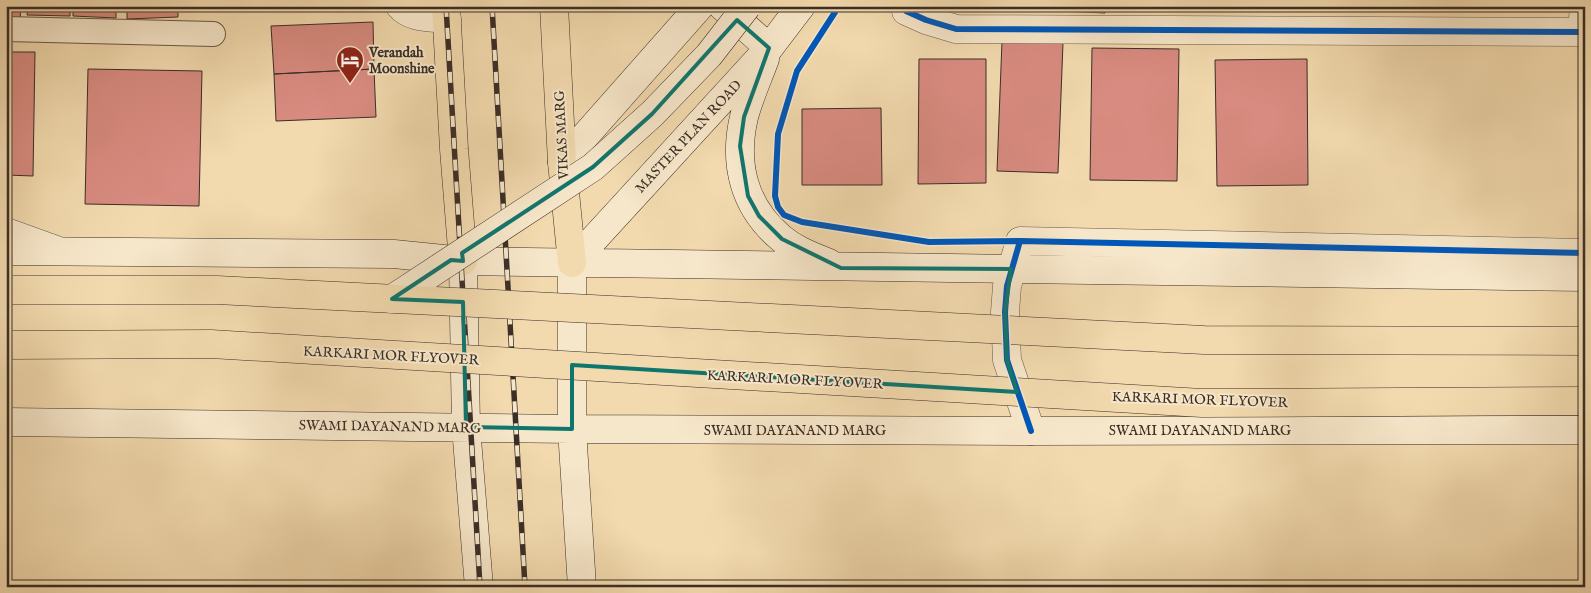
<svg xmlns="http://www.w3.org/2000/svg" width="1591" height="593" font-family="'IM FELL English',serif">
<rect width="100%" height="100%" fill="#f2daae"/>
<filter id="stains"><feTurbulence type="fractalNoise" baseFrequency=".004" numOctaves="4"/><feColorMatrix values="0 0 0 0 .2 0 0 0 0 .09 0 0 0 0 .02 0 0 0 .5 -.17"/></filter>
<radialGradient id="worn" r=".72"><stop offset=".6" stop-color="#630" stop-opacity="0"/><stop offset="1" stop-color="#630" stop-opacity=".3"/></radialGradient>
<!-- building -->
<path fill="#d88b80" stroke="#3a2e27" d="M6,6H21L20,20L6,19Z
M28,6H70V16L27,15Z
M73,6H116V18L73,16Z
M127,6H178V17L127,19Z
M1022,6H1105V13L1022,9Z
M373,22L374,69L274,74L271,26Z
M1002,41L1063,43L1058,173L997,171Z
M1092,48L1179,49L1177,181L1090,180Z
M6,52H35L33,176L6,175Z
M919,59H986V183L918,184Z
M1307,59L1308,185L1217,186L1215,60Z
M88,69L202,71L199,206L85,204Z
M374,69L376,117L276,121L274,74Z
M881,108L882,185H802V109Z"/>
<g fill="none" stroke-linecap="round" stroke-linejoin="round">
<!-- lane casing -->
<g stroke="#685949" stroke-width="26">
<path id="lane" d="M6,29L213,34"/>
</g>
<!-- street casing -->
<g stroke="#685949" stroke-width="29">
<path id="street" d="M400,6C411,19 432,17 447,19
M905,6L906,11L926,20L956,29L1585,32
M1582,32L1584,6
M6,232L56,250
M1031,431L1007,360L1005,312L1007,286L1020,241L1585,253"/>
</g>
<!-- secondary casing -->
<g stroke="#3a2e27" stroke-width="29">
<path id="secondary" d="M722,6L769,48
M765,59C758,78 749,98 744,117C733,164 744,207 781,238C795,250 812,256 829,263
M562,162L700,6
M6,251L394,254L463,261L1585,277
M463,261L466,427L479,587
M572,263L769,48L801,6
M572,263V429L582,587
M6,422L572,429L1031,431L1585,430"/>
</g>
<!-- primary casing -->
<g stroke="#3a2e27" stroke-width="29">
<path id="primary" d="M446,6L454,149L463,261
M554,6L562,162L572,263"/>
</g>
<!-- lane -->
<use href="#lane" stroke="#f7e7ca" stroke-width="24"/>
<!-- street -->
<use href="#street" stroke="#f7e7ca" stroke-width="28"/>
<!-- secondary -->
<use href="#secondary" stroke="#f7e7ca" stroke-width="28"/>
<!-- primary -->
<use href="#primary" stroke="#f2daae" stroke-width="28"/>
<!-- rail casing -->
<g stroke="#3a2e27" stroke-width="5.5">
<path id="rail" d="M446,6L480,587
M492,6L525,587"/>
</g>
<!-- rail -->
<use href="#rail" stroke="#f7e7ca" stroke-width="4" stroke-dasharray="11" stroke-linecap="butt"/>
<!-- secondary-bridge casing -->
<g stroke="#3a2e27" stroke-width="29" stroke-linecap="butt">
<path id="secondary-bridge" d="M392,299L593,167L652,114L709,55L747,6"/>
</g>
<!-- primary-bridge casing -->
<g stroke="#3a2e27" stroke-width="29" stroke-linecap="butt">
<path id="primary-bridge" d="M6,290H217L1204,340L1585,341
M6,345L211,344L1202,403L1585,401"/>
</g>
<!-- secondary-bridge -->
<use href="#secondary-bridge" stroke="#f7e7ca" stroke-width="28"/>
<!-- primary-bridge -->
<use href="#primary-bridge" stroke="#f2daae" stroke-width="28"/>
<!-- cycleway casing -->
<g stroke="#f7e7ca" stroke-width="9">
<path id="cycleway" d="M839,6L797,71L778,134L775,196L778,207L784,215L802,222L929,242L1020,241
M905,6L906,11L926,20L956,29L1585,32
M1031,431L1007,360L1005,312L1007,286L1020,241L1585,253"/>
</g>
<!-- cycleway -->
<use href="#cycleway" stroke="#0057b8" stroke-width="6"/>
</g>
<!-- marked area -->
<path fill="none" stroke="#0f766e" stroke-width="4" stroke-linejoin="round" d="M737,20L769,48L744,117L740,146L748,196L759,216L782,239L841,268L1011,269L1005,312L1007,360L1017,392L572,365V429L466,427L463,302L392,299L451,260L463,261L462,253L593,167L652,114Z"/>
<!-- icons -->
<defs>
<g id="hotel-pin" transform="scale(1.4375)"><path d="M0 17L-7.5 6A9.5 9.5 0 1 1 7.5 6Z" fill="#8f2418" stroke="#f7e7ca"/><path d="M-6-4.5h1.5V1H6V5H4.5V3h-9V5H-6ZM-4 0a1.8 1.8 0 1 1 3.6 0ZM.5 0V-2.5h3Q6-2.5 6 0Z" fill="#fff"/></g>
</defs>
<g fill-rule="evenodd">
<use href="#hotel-pin" x="350" y="60"/>
</g>
<g text-anchor="middle" stroke-width="4" stroke-linejoin="round" paint-order="stroke">
<!-- poi labels -->
<g font-size="14" font-weight="bold" fill="#3a2e27" stroke="#f7e7ca" text-anchor="start">
<text x="369" y="57">Verandah<tspan x="369" dy="16">Moonshine</tspan></text>
</g>
<!-- street labels -->
<g font-size="14" fill="#3a2e27" stroke="#f7e7ca">
<text transform="translate(561 135) rotate(-93)" y="5">VIKAS MARG</text>
<text transform="translate(688 136) rotate(-47)" y="5">MASTER PLAN ROAD</text>
<text transform="translate(391 355) rotate(3)" y="5">KARKARI MOR FLYOVER</text>
<text transform="translate(795 379) rotate(3)" y="5">KARKARI MOR FLYOVER</text>
<text transform="translate(1200 399) rotate(2)" y="5">KARKARI MOR FLYOVER</text>
<text transform="translate(390 426) rotate(1)" y="5">SWAMI DAYANAND MARG</text>
<text x="795" y="435">SWAMI DAYANAND MARG</text>
<text x="1200" y="435">SWAMI DAYANAND MARG</text>
</g>
</g>
<!-- margin -->
<rect width="1591" height="593" fill="none" stroke="#f2daae" stroke-width="25"/>
<rect x="8" y="8" width="1576" height="578" fill="none" stroke="#3a2e27" stroke-width="2.5"/>
<rect x="12" y="12" width="1566" height="568" fill="none" stroke="#3a2e27"/>
<rect width="100%" height="100%" filter="url(#stains)"/>
<rect width="100%" height="100%" fill="url(#worn)"/>
</svg>
